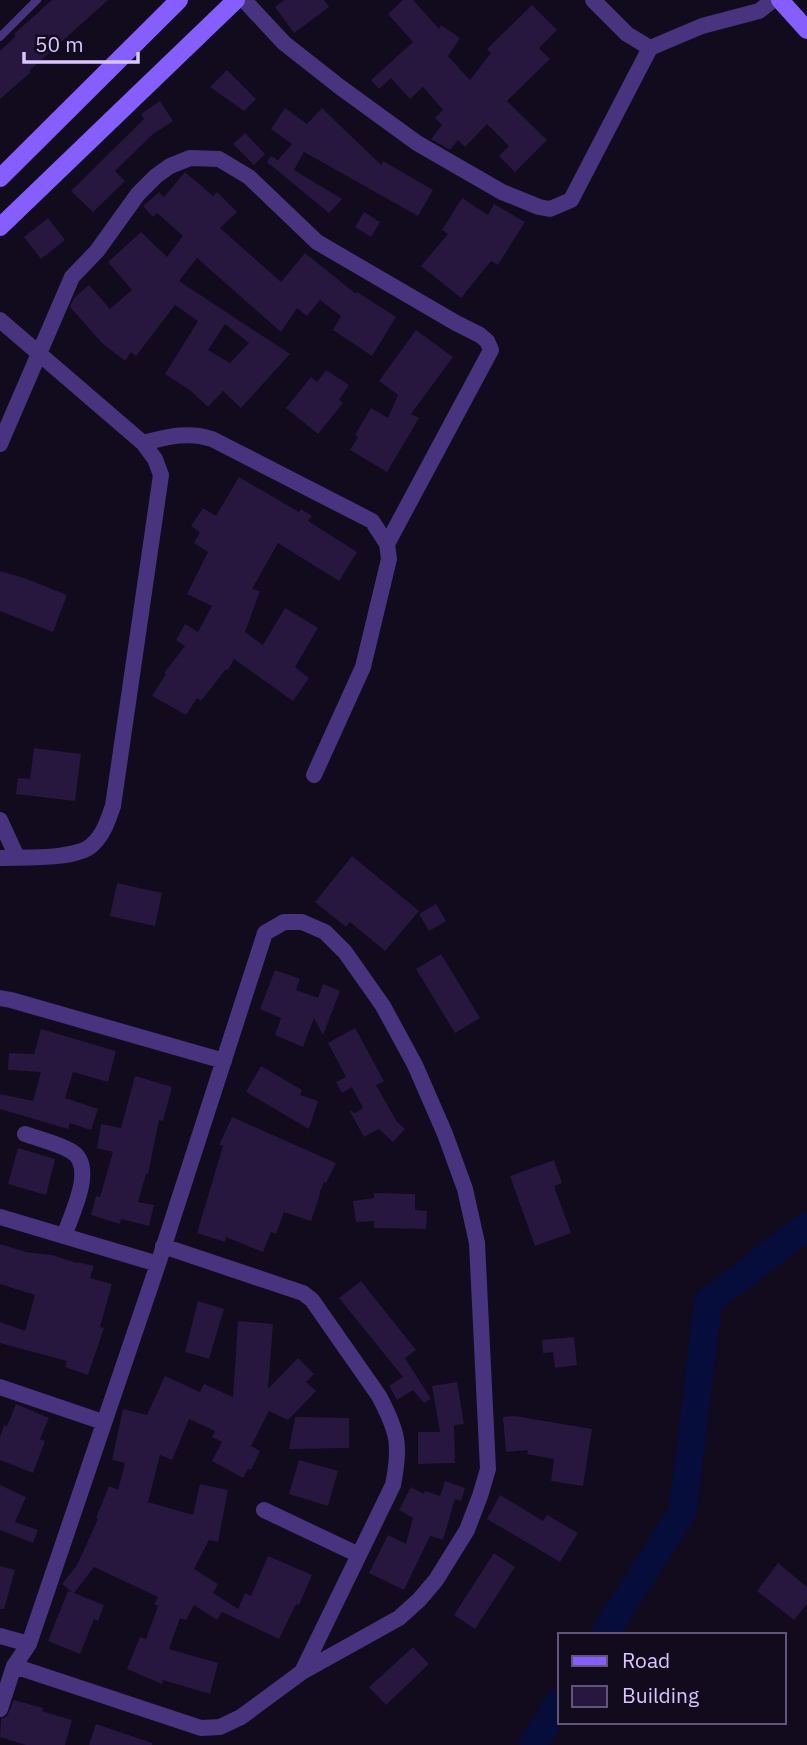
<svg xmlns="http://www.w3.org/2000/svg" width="807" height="1745" font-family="'IBM Plex Sans',sans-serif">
<rect width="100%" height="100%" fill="#120a1d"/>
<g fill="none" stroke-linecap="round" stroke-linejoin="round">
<!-- river -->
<path stroke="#060d3a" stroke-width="28" d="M604,1635L683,1511L708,1302L807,1226
M533,1745L560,1702"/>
</g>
<!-- building -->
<path fill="#27163e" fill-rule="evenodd" d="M52,0H108L29,71L31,72L0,99V51L16,36L14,34Z
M284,0H324L329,7L294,33L275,7Z
M403,0H413L439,29L441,25L460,38L448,56L470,80L491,53L487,49L532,5L557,30L539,48L550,59L507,101L547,140L515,172L499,156L509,146L487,124L465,147L458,140L450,150L431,139L442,125L435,118L443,110L423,87L410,99L391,78L379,89L371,80L413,42L388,14Z
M227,70L256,99L244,111L210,87Z
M160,101L173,121L153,134L115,171L125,181L93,212L71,191L144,119L141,114Z
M285,108L307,124L322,108L381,165L383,161L433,190L418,216L304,152L294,170L342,199L329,213L267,162L271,156L278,160L292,144L271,129Z
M245,133L265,154L254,165L233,144Z
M185,172L213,196L217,192L237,212L220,228L281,282L305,253L356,294L357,292L396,317L372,356L333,330L341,316L320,300L307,316L297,308L281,332L197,258L179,281L290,354L241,408L223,391L208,407L191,391L165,374L198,321L175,305L136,356L131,352L125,361L102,343L70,307L74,298L89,285L110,309L132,290L108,262L141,232L167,257L183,236L157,213L153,217L143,206L159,192L164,197ZM225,324L249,343L230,363L208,350Z
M462,198L488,215L494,204L525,222L498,265L491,261L461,298L421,266L448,234L442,230Z
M364,212L380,222L371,237L355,227Z
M48,218L65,240L41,259L24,237Z
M416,330L453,357L411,414L419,418L387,472L350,450L358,437L355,435L371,408L388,418L398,395L379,381Z
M326,370L349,385L339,400L343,403L318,434L286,408L311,377L317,382Z
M239,477L299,512L301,509L312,516L308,521L357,552L339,581L278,543L252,589L260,591L245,632L263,645L285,608L318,628L295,667L309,678L293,701L234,659L228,670L226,669L201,701L197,698L186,715L152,696L166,674L164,673L185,646L176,640L185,624L198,632L212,606L187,594L208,552L194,543L200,532L191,526L203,508L216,516Z
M0,571L27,579L67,595L53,632L0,611Z
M34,748L81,754L75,801L16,794L18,778L30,779Z
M352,856L419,911L385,951L350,922L346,927L315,902Z
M117,883L162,893L155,926L110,916Z
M436,904L446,921L429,931L419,914Z
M441,954L480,1018L455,1033L416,969Z
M275,970L300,979L296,990L318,998L323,984L340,991L323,1035L314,1018L303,1047L275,1035L281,1018L260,1009Z
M355,1028L384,1081L376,1085L397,1122L405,1129L393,1142L379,1129L364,1137L349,1110L355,1113L363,1108L352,1087L342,1093L336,1082L346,1077L328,1043Z
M41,1029L116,1051L108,1082L73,1072L65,1098L98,1109L91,1130L70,1123L68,1129L0,1109V1094L33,1101L41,1072L8,1070L9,1053L34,1054Z
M261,1066L302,1090L300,1095L318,1101L309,1129L246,1092Z
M135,1076L172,1087L163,1121L159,1120L148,1174H146L138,1202L154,1205L149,1226L121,1219L120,1224L91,1215L96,1196L100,1197L113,1152L97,1148L101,1124L121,1128Z
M232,1117L336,1163L326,1183L324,1182L321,1190H320V1194L311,1221L284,1212L276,1234L271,1232L263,1252L226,1237L225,1242L197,1233L223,1146L219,1145Z
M18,1148L55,1159L46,1195L8,1184Z
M554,1160L562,1183L554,1186L571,1233L535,1246L510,1176Z
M374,1193L415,1194V1210L427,1211L426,1229L374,1228V1221L356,1222L353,1201L374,1198Z
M0,1244L26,1252L52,1255L77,1263V1262L94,1266L90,1278L112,1284L100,1327L104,1328L88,1375L65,1367L67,1361L0,1343V1322L25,1331L35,1295L0,1284Z
M361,1281L416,1350L405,1358L431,1399L424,1403L413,1390L397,1400L389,1386L403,1377L339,1298Z
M198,1301L224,1309L209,1359L185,1352Z
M238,1321L273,1324L268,1389L298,1358L314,1374L306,1382L316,1391L288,1420L269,1411L251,1446L260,1451L251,1470L248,1469L243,1478L212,1461L222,1442L212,1437L215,1431L189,1419L172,1460L160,1455L148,1502L193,1515L200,1484L228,1490L218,1542L209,1540L194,1569L218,1584L213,1593L238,1609L245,1593L251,1596L268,1556L312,1575L299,1605L296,1604L279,1639L222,1612L217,1620L194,1605L186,1620L180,1618L169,1649L218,1663L210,1694L163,1680L162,1684L127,1669L140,1637L146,1639L158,1606L154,1604L158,1597L94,1567L74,1593L104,1605L98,1621L94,1619L80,1654L48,1641L68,1591L72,1592L62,1584L77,1565L98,1519L96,1518L109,1486L118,1490L125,1463L112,1460L123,1409L147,1415L165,1376L200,1392L204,1384L233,1397Z
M574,1337L577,1365L555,1368L553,1352L543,1353L542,1340Z
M457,1382L464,1424L454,1425L455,1463L418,1464V1432H440L432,1386Z
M16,1404L49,1418L40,1439L45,1441L33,1473L0,1460V1437L4,1425L7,1426Z
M515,1416L592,1429L583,1486L551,1481L554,1459L527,1454L528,1450L506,1452L503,1417Z
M295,1417L349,1418V1448L289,1449Z
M299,1460L338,1471L328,1506L289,1494Z
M445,1481L465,1488L461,1501L455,1499L443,1540L430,1536L404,1590L369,1573L388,1535L406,1544L413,1518L399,1510L411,1487L424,1494L425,1491L440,1496Z
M0,1485L26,1497L15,1522L38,1530L33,1543L0,1530Z
M500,1495L543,1521L547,1515L578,1533L560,1562L487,1519Z
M494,1553L515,1567L475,1629L454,1615Z
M778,1563L807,1587V1604L794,1620L757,1591Z
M0,1566L15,1570L4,1609H0Z
M413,1647L429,1664L386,1705L369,1687Z
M14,1700L43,1708L42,1711L72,1720L65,1745H26L0,1737L1,1719L7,1716Z
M96,1724L152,1743V1745H89Z"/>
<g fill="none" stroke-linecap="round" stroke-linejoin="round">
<!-- lane -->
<path stroke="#47337e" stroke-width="8" d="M0,37L37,0"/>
<!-- street -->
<path stroke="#47337e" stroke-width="16" d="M244,0L284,43L340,87L417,143L502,192L539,207L550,209L571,200L650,48
M593,0L627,34L650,48L702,26L759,11L773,0
M0,320L143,443L155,459L161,475L113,806C108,820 104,834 92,845C76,860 23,857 0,858
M143,443C167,437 188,431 212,439L372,521L387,544L389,559L363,667L314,775
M0,444L72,277L97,251L138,194L156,176L170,166L190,158L219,159L249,177L317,242L456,323L480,335L487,341L491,350L387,544
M0,820L17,857
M0,998L11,1000L224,1061
M25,1134C39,1139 57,1143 71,1151C97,1166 71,1215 64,1236
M0,1217L158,1264
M163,1246L303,1293L312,1300L379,1396C398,1432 401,1445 393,1485L302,1672
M0,1387L103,1422
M264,1510L359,1555
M0,1636L29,1644
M0,1709L14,1666L29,1644L158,1264L265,933L284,922H302L325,932L345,952L383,1006L415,1065L445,1134L465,1189L477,1243L488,1469L480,1496L467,1530L436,1580L419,1600L399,1618L302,1672L241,1717L220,1727L201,1728L14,1666"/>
<!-- secondary -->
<path stroke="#865dff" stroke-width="18" d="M780,0L807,30
M0,178L179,0
M0,227L236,0"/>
</g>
<!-- legend -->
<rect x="558" y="1633" width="228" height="91" fill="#120a1d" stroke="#625577" stroke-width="2"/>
<rect x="572" y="1656" width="35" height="10" fill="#865dff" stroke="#625577" stroke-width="2"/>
<text x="622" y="1668" font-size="21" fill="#dac6ff">Road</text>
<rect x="572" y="1686" width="35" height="21" fill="#27163e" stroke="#625577" stroke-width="2"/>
<text x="622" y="1703" font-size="21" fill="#dac6ff">Building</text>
<!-- scale -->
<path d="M24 52v10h114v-10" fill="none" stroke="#dac6ff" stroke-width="3.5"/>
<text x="35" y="52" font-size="21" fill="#dac6ff" stroke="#120a1d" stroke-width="5" paint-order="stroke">50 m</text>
</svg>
